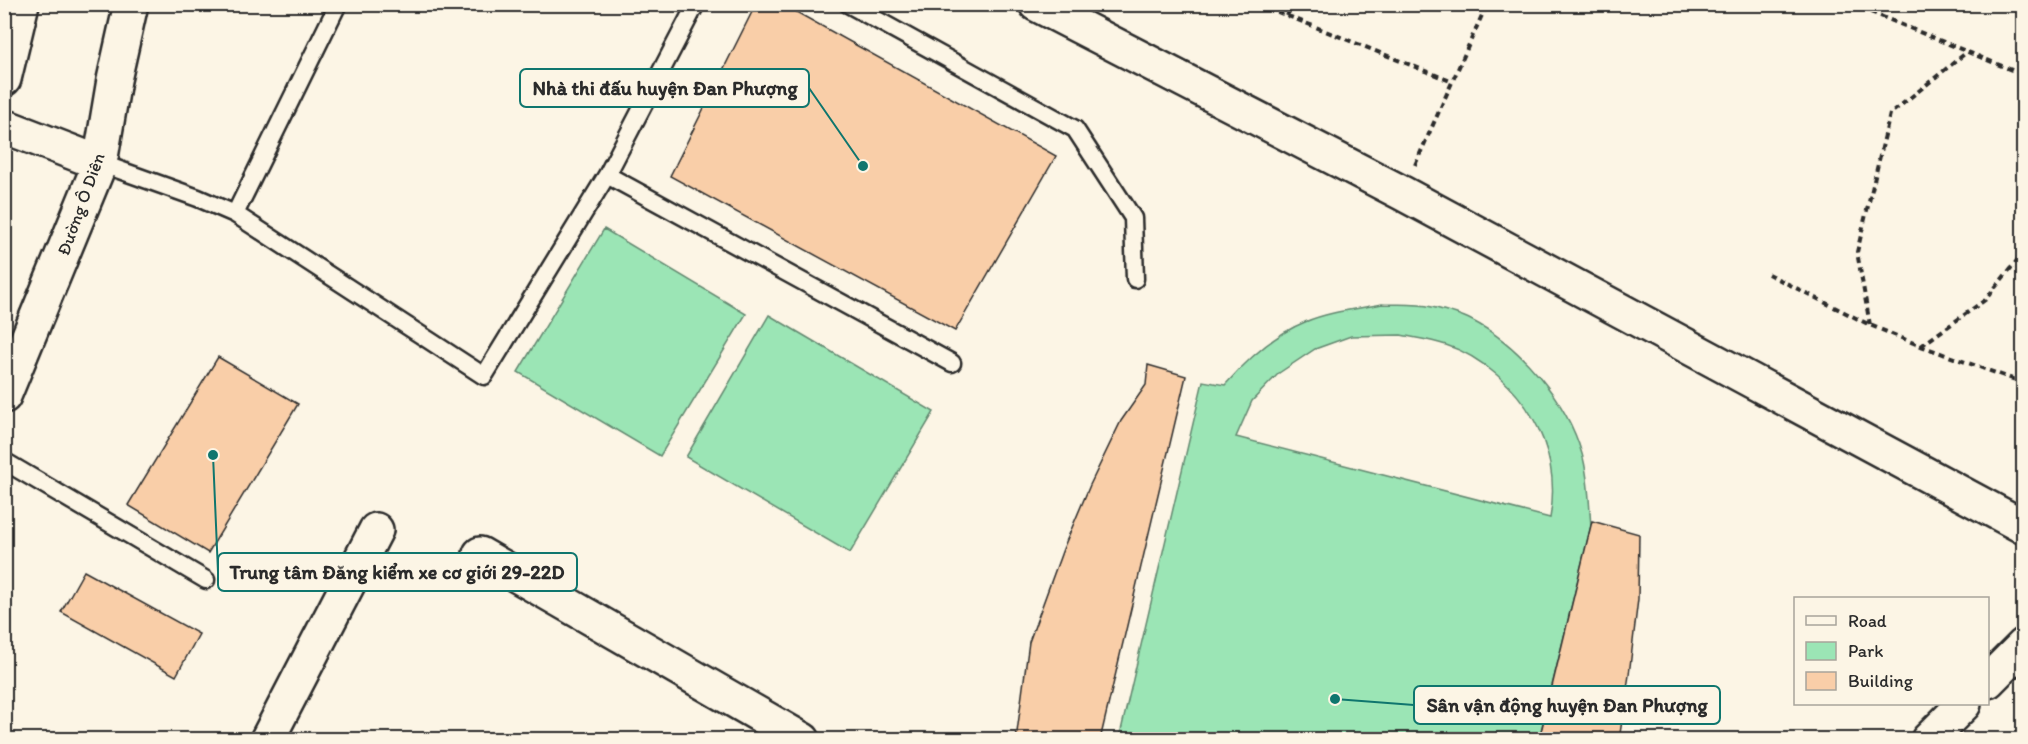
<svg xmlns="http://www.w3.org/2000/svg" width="2028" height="744" font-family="Itim,sans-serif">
<rect width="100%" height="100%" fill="#fcf5e5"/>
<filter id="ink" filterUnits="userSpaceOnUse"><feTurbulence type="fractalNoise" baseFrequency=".0167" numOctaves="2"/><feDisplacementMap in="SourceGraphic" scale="12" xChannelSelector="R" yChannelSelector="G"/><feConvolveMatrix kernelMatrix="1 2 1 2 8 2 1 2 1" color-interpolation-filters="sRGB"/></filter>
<g filter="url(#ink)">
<!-- green -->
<path fill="#9be5b5" stroke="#638870" stroke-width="1.5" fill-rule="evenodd" d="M604,229L746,314L660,456L518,372Z
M1382,304C1398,305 1416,303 1432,307C1444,310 1460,314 1471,320C1520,345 1567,401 1582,454C1589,477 1589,503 1591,526L1539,739H1119L1203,381L1225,385C1246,361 1275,334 1305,322C1328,312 1356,309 1382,304ZM1401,335C1416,338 1432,340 1446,345C1465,351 1482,362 1497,375C1539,411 1560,463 1550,518L1236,437L1252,401L1279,373L1315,349L1351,336Z
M769,315L934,412L850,553L686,457Z"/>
<!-- building -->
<path fill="#f9cea8" stroke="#2b2b2b" stroke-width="1.5" d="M756,4H782L1056,156L955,331L670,176Z
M218,357L298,404L208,553L128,505Z
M1148,365L1186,376L1100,740H1016L1029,642L1063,549L1090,485L1121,421L1146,385Z
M1592,521L1639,534L1638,599L1629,675L1619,740H1539Z
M84,571L199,634L176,676L61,612Z"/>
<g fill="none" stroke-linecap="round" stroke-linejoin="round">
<!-- service casing -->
<g stroke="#2b2b2b" stroke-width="21">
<path id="service" d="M848,4L1075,129L1133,218L1135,279
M100,163L198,198L235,214L338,4
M607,175L952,363
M235,214L484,376L607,175L696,4
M4,461L206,580"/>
</g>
<!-- minor casing -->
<g stroke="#2b2b2b" stroke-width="38">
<path id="minor" d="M1036,4L1402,193L2024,527
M4,126L100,163
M480,554L803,740
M267,740L376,530"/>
</g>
<!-- tertiary casing -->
<g stroke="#2b2b2b" stroke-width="38">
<path id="tertiary" d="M4,79L22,4
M1988,681L2024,645
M1928,740L1964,704"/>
</g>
<!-- secondary casing -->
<g stroke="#2b2b2b" stroke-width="38">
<path id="secondary" d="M4,396L100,163L114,80L131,4"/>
</g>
<!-- path -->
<path stroke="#2b2b2b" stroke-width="4" stroke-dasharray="6 4.5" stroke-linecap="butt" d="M1258,4L1453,82
M1851,4L2024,75
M1287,16L1292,4
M1415,165L1487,4
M1768,274L1870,325L1921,346L2018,381
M1870,325L1857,252L1890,114L1967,52
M1921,346L1985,300L2024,252"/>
<!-- service -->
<use href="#service" stroke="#fcf5e5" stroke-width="16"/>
<!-- minor -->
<use href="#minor" stroke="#fcf5e5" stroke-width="33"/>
<!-- tertiary -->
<use href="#tertiary" stroke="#fcf5e5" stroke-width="33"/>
<!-- secondary -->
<use href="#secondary" stroke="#fcf5e5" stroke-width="33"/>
</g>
</g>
<g text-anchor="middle" stroke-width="4.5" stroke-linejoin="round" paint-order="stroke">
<!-- street labels -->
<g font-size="18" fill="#2b2b2b" stroke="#fcf5e5">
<text transform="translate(81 204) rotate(-70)" y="6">Đường Ô Diên</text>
</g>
</g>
<!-- callouts -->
<path fill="none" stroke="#0f766e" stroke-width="2" d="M863 166L809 88M213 455L218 572M1335 699L1414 705"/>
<g fill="#0f766e" stroke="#fcf5e5" stroke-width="2">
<circle cx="863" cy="166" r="6"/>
<circle cx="213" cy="455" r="6"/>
<circle cx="1335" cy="699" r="6"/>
</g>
<g fill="#fcf5e5" stroke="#0f766e" stroke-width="2">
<rect x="520" y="69" width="289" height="38" rx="6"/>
<rect x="218" y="553" width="359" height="38" rx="6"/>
<rect x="1414" y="686" width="306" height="38" rx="6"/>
</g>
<g font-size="20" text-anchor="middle" font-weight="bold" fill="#2b2b2b">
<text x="665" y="95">Nhà thi đấu huyện Đan Phượng</text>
<text x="397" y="579">Trung tâm Đăng kiểm xe cơ giới 29-22D</text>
<text x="1567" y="712">Sân vận động huyện Đan Phượng</text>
</g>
<!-- margin -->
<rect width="2028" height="744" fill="none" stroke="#fcf5e5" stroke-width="24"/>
<rect x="12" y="12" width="2004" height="720" fill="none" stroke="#2b2b2b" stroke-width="2" filter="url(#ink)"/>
<!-- legend -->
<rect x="1794" y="597" width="195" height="108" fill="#fcf5e5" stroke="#a8a49b" stroke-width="1.5"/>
<rect x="1806" y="616" width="30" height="9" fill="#fcf5e5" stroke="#a8a49b" stroke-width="1.5"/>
<text x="1848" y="627" font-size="18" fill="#2b2b2b">Road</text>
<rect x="1806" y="642" width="30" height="18" fill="#9be5b5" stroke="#a8a49b" stroke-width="1.5"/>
<text x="1848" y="657" font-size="18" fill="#2b2b2b">Park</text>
<rect x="1806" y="672" width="30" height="18" fill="#f9cea8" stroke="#a8a49b" stroke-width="1.5"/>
<text x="1848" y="687" font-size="18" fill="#2b2b2b">Building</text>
</svg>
